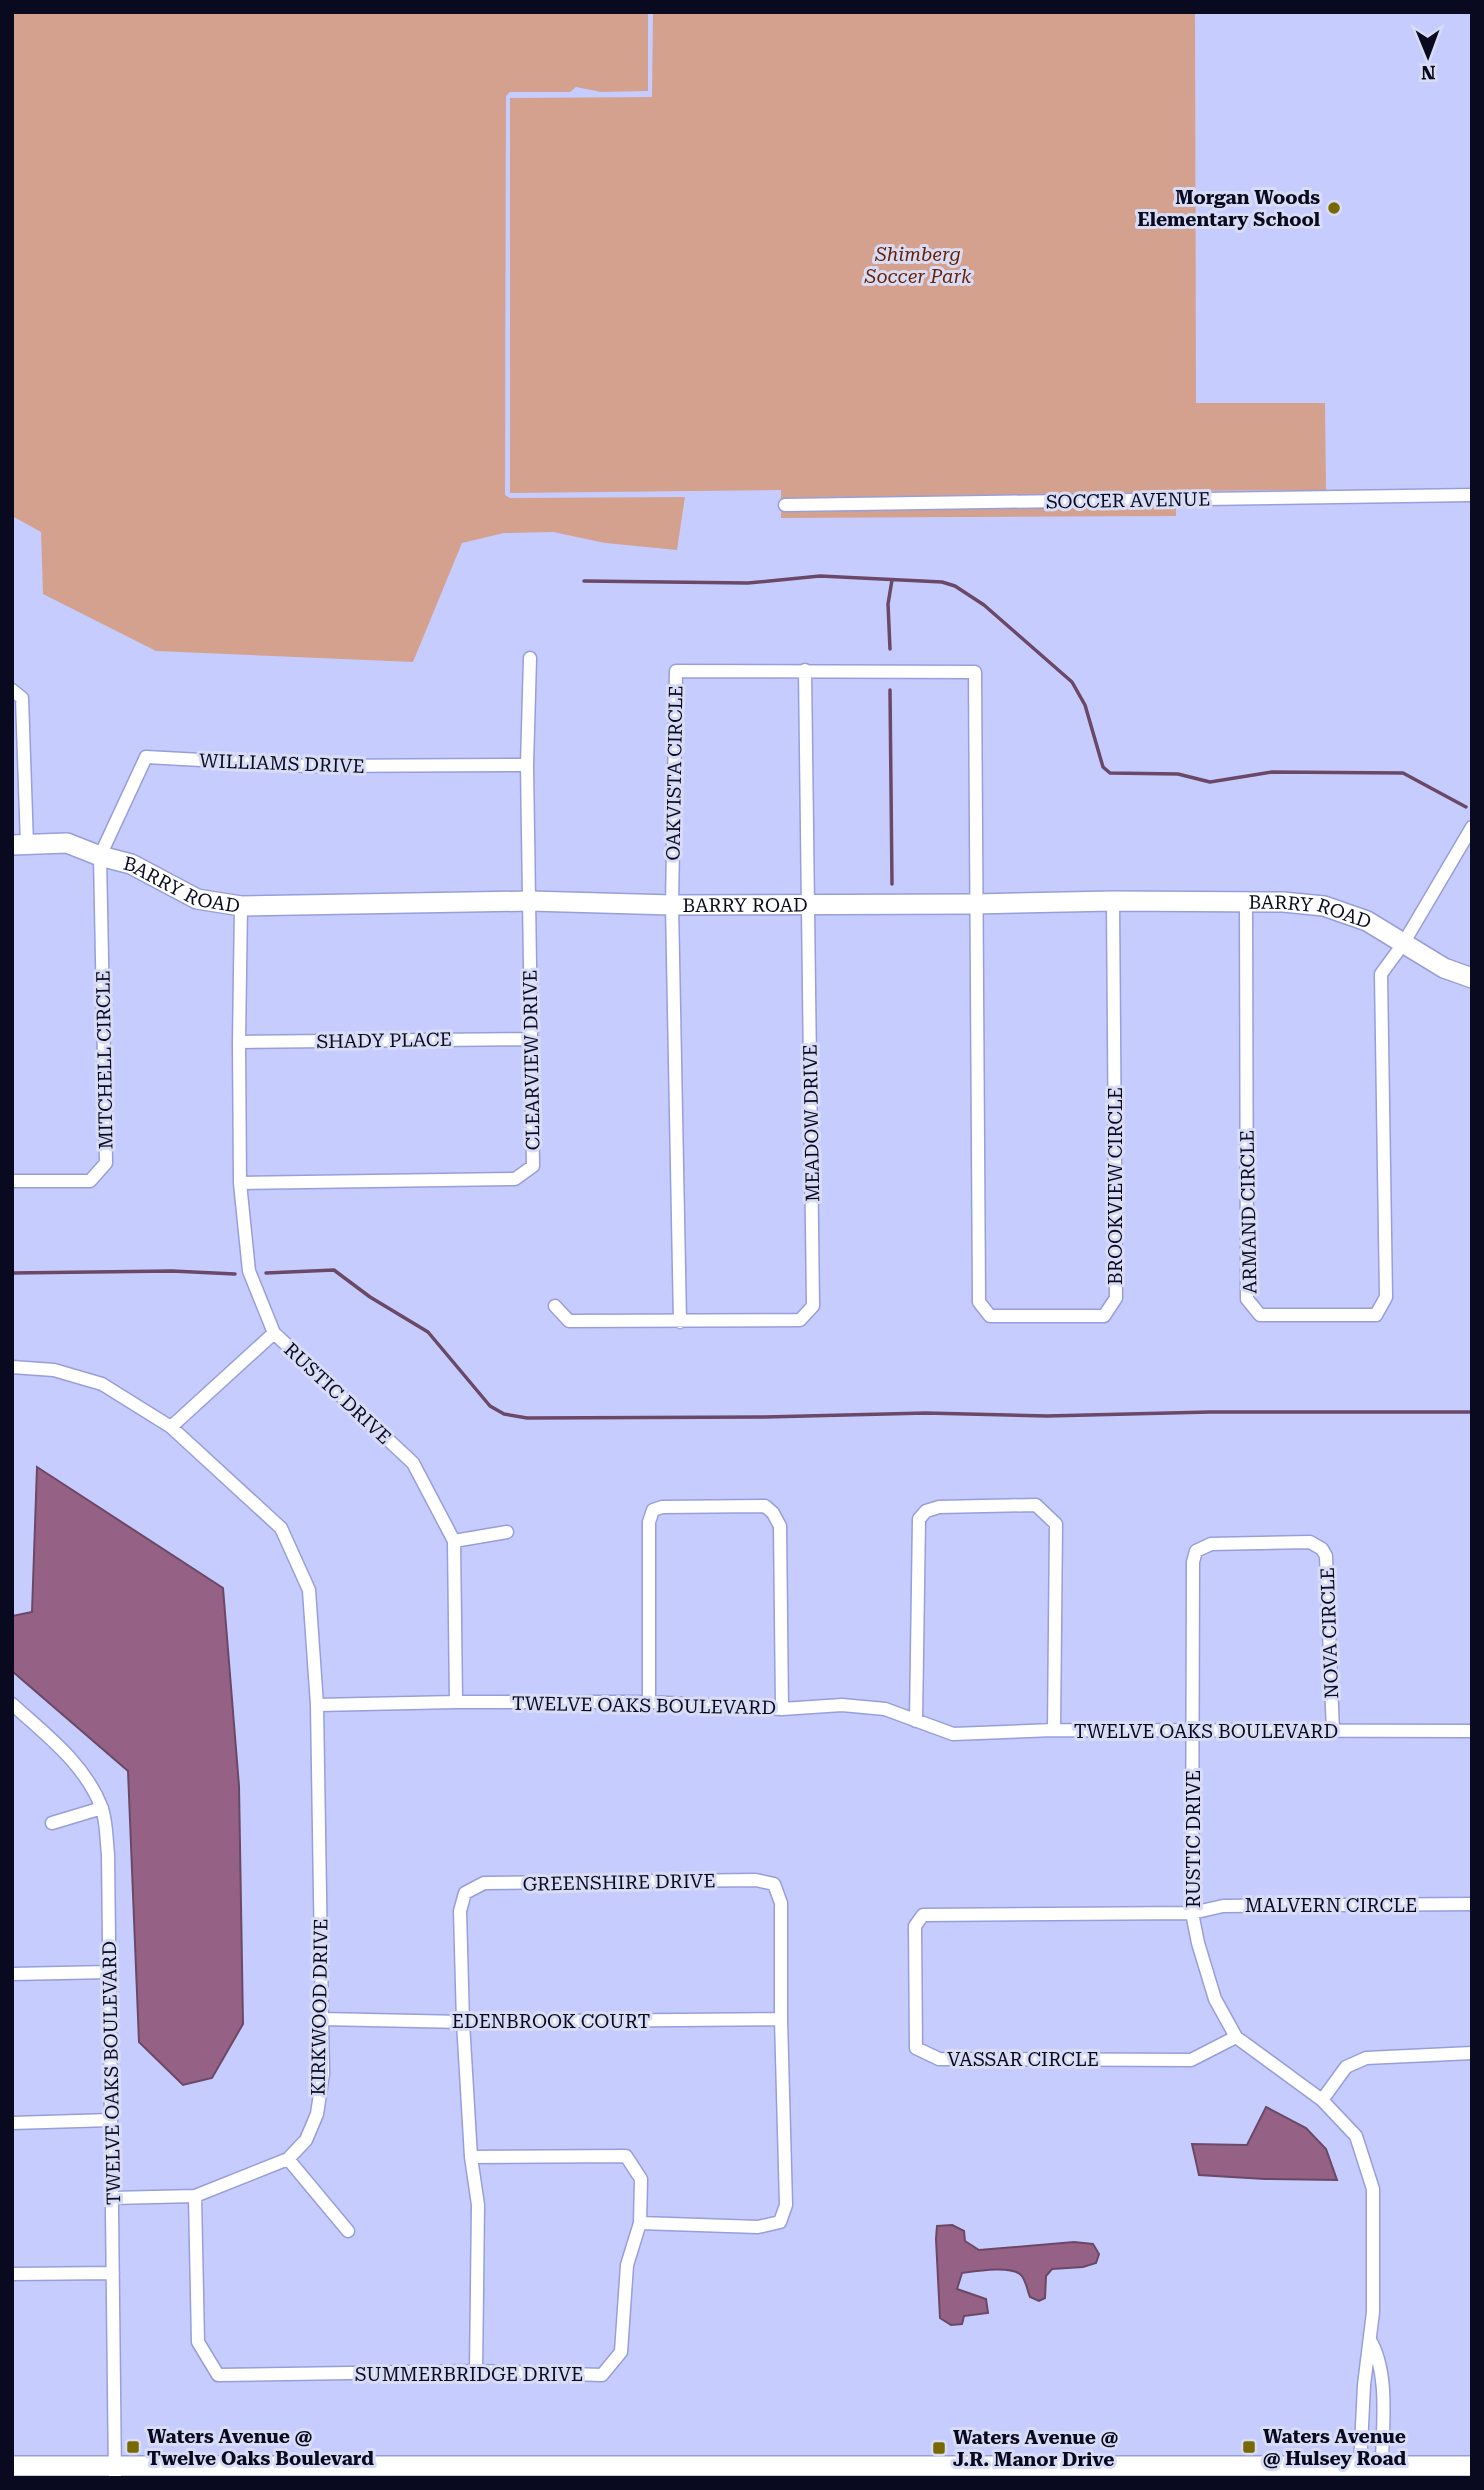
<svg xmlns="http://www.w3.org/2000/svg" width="1484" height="2490" font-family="'Roboto Serif',serif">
<rect width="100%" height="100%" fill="#c6cdfe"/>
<!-- green -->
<path fill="#d5a18f" d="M12,12H648V91L601,92L576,87L570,92H510L506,96L505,495L510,498L685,497L677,550L605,543L553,532L504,533L462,543L413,662L156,651L43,594L41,532L12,516Z
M653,12H1195L1196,403H1325L1326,490L1176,491V516L781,518V490L510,493V98L652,97Z"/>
<!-- water -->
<path fill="#956285" stroke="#6b4866" stroke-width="2" d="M37,1467L223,1588L239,1786L243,2024L212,2078L183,2085L139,2042L128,1771L12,1671V1616L32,1612Z
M1266,2107L1306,2128L1326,2149L1337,2180L1265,2179L1199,2175L1192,2144L1247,2145Z
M952,2225L964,2231L965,2241L979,2250L1074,2242L1093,2244L1099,2254L1096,2263L1083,2267L1052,2269L1046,2276L1045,2298L1039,2301L1030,2297C1027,2290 1026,2280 1021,2275C1011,2265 976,2271 962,2273L957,2289L986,2299L988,2313L964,2316L962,2324L951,2325L940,2318L936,2239L937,2226Z"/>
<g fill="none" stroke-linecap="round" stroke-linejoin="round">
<!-- stream -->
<path stroke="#6b4866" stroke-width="3.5" d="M584,581L748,583L820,576L942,582L955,586L984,605L1072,682L1085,705L1103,767L1110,773L1178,774L1210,782L1272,772L1403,773L1466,807
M890,649L888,604L892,580
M890,690L892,884
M12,1273L172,1271L235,1274
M266,1273L334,1270L370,1297L428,1332L490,1406L504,1414L527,1418L765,1417L926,1413L1047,1416L1210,1412H1472"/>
<!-- street casing -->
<g stroke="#989ed9" stroke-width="15">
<path id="street" d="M785,505L1472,495
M12,690L22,698L27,845
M1246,902L1247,1299L1260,1315H1376L1386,1297L1381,974L1403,944L1472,827
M241,906L239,1042L240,1183L249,1271L274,1333L413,1463L454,1541L456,1702
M239,1042L530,1039
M12,1181H90L106,1163L100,856L146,757L308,766L527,765
M240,1183L515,1179L533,1166L527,765L530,658
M555,1306L569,1321L800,1320L813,1306L805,670
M680,1322L672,905L676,671L975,672L979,1302L990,1316H1104L1116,1298L1113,901
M12,1367L54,1370L102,1384L171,1427L281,1528L309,1590L317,1705L322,2019L323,2074L317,2114L306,2140L288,2159L195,2196L112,2198
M171,1427L274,1333
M454,1541L507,1532
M649,1702V1522L653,1510L662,1507L765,1506L773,1513L780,1526L782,1709
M12,1704C45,1734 84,1763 101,1806C107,1820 106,1839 108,1854L115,2478
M317,1705L456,1702H649L782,1709L842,1705L885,1709L953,1734L1054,1730L1472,1731
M916,1721L919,1519L926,1511L939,1507L1036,1505L1056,1524L1054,1730
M1333,1732L1326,1556L1322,1549L1310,1542L1211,1544L1196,1551L1193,1562L1192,1913L1198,1943L1215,1999L1236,2037L1322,2100L1356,2136L1373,2189V2312L1364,2385L1360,2466
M52,1823L102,1808
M12,1974L110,1972
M322,2019L463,2022L781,2019
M1236,2037L1191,2060L939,2059L916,2048L915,1926L923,1915L1192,1913L1223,1906L1472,1904
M1322,2100L1346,2067L1366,2058L1472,2053
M12,2123L111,2120
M288,2159L348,2231
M195,2196L198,2342L218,2375L476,2371L602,2375L621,2352L627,2265L640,2223L641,2179L626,2156L471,2157
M12,2274L113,2273
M1370,2340C1390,2374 1382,2428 1382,2466
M476,2371L478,2205L471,2157L463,2022L460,1911L465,1893L484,1883L756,1880L774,1884L781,1903V2019L786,2205L780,2222L758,2227L640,2223"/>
</g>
<!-- secondary casing -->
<g stroke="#989ed9" stroke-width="22">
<g id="secondary">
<path id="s1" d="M12,845L67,843L100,856L131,864L197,899L241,906L530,901L672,905L975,904L1113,901L1283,902L1324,906L1367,921L1444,968L1472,978"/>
<path d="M12,2466H1472"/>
</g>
</g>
<!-- street -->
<use href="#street" stroke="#fff" stroke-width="12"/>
<!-- secondary -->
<use href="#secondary" stroke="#fff" stroke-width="19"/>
</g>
<!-- markers -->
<g fill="#786800" stroke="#d8dcf5" stroke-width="2.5">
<circle cx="1334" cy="208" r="7"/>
<rect x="126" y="2440" width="14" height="14" rx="3.5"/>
<rect x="1242" y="2440" width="14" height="14" rx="3.5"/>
<rect x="932" y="2441" width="14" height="14" rx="3.5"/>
</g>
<g text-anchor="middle" stroke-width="6" stroke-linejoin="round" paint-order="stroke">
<!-- poi labels -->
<g font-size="19" font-weight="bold" fill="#090a1f" stroke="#d8dcf5" text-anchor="start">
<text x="1320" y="204" text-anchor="end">Morgan Woods<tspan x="1320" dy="22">Elementary School</tspan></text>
<text x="147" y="2443">Waters Avenue @<tspan x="147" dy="22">Twelve Oaks Boulevard</tspan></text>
<text x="1263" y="2443">Waters Avenue<tspan x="1263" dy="22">@ Hulsey Road</tspan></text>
<text x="953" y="2444">Waters Avenue @<tspan x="953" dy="22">J.R. Manor Drive</tspan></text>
</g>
<!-- park labels -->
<g font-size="19" font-style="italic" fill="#6b2104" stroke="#d8dcf5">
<text x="918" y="261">Shimberg<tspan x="918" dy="22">Soccer Park</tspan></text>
</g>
<!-- street labels -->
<g font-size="19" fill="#090a1f" stroke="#d8dcf5">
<text transform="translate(1128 500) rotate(-1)" y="7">SOCCER AVENUE</text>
<text transform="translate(282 763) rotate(2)" y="7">WILLIAMS DRIVE</text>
<text transform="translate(674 773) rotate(-89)" y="7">OAKVISTA CIRCLE</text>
<text dy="7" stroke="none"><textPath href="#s1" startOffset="178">BARRY ROAD</textPath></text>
<text dy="7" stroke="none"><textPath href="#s1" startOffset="746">BARRY ROAD</textPath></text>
<text dy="7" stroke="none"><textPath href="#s1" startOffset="1312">BARRY ROAD</textPath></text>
<text transform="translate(384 1040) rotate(-1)" y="7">SHADY PLACE</text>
<text transform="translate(104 1060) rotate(-91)" y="7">MITCHELL CIRCLE</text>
<text transform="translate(531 1060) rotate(-91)" y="7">CLEARVIEW DRIVE</text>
<text transform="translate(811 1123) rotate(-91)" y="7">MEADOW DRIVE</text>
<text transform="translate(1115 1186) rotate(-90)" y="7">BROOKVIEW CIRCLE</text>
<text transform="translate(1248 1212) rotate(-91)" y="7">ARMAND CIRCLE</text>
<text transform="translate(338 1393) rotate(43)" y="7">RUSTIC DRIVE</text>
<text transform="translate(1329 1633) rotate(-92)" y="7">NOVA CIRCLE</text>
<text transform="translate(644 1705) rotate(1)" y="7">TWELVE OAKS BOULEVARD</text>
<text x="1206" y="1738">TWELVE OAKS BOULEVARD</text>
<text transform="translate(1193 1839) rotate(-90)" y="7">RUSTIC DRIVE</text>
<text transform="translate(619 1882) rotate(-1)" y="7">GREENSHIRE DRIVE</text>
<text x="1331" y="1912">MALVERN CIRCLE</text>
<text transform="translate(319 2007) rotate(-89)" y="7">KIRKWOOD DRIVE</text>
<text x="551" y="2028">EDENBROOK COURT</text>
<text x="1023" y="2066">VASSAR CIRCLE</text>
<text transform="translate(111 2073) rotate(-91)" y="7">TWELVE OAKS BOULEVARD</text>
<text x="469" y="2381">SUMMERBRIDGE DRIVE</text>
</g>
</g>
<!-- border -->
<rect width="1484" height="2490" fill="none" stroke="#090a1f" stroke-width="28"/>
<!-- north arrow -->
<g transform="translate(1428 56) rotate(179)" stroke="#d8dcf5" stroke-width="5" paint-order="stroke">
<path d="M0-5L12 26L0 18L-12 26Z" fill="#090a1f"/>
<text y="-10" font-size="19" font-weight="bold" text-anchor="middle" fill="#090a1f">N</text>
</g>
</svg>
